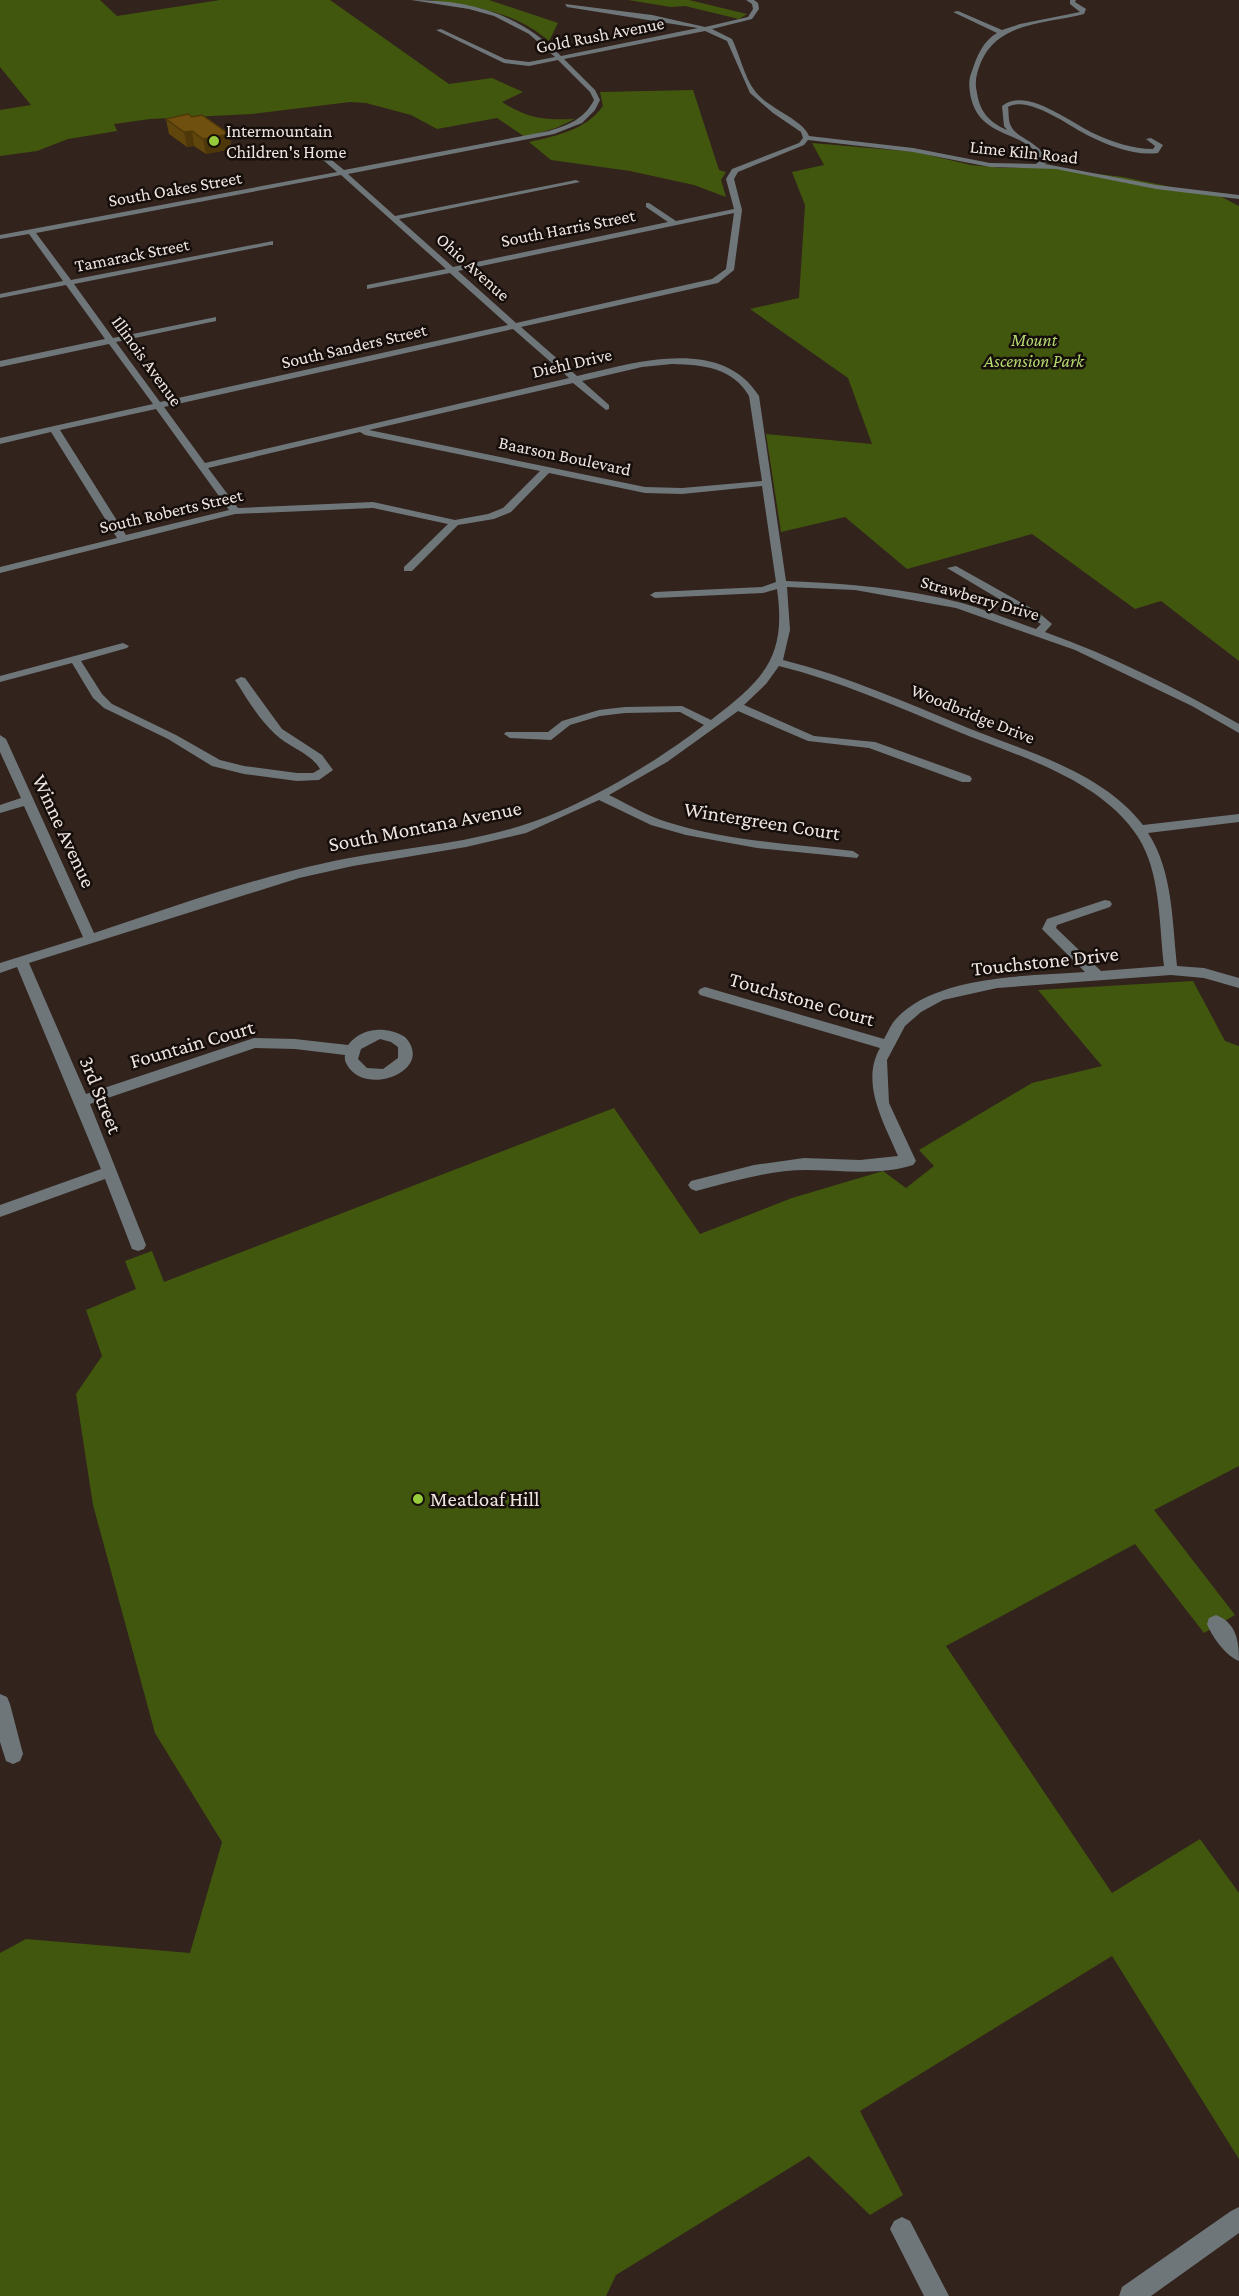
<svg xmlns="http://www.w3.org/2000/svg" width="1239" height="2296" font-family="'Crimson Pro',serif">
<rect width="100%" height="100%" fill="#32231c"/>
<!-- green -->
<path fill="#42570e" d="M0,0H100L117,16L220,0H330L449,84L492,78L523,92L502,102C529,119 544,120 575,119L556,128L525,137L497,118L437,129L411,115L366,103L350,102L252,114L150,119L114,124L117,131L68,139L37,151L0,156V110L31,105L0,67Z
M429,0H489L558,23L549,41C515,12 472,5 429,0Z
M628,0H689L747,14L739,19L685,6L671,7Z
M693,90L719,170L726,172L721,180L726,197L694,185L630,171L551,160L529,142C556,136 586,130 603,106L600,92Z
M812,143L916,152L971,165L1003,168L1039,167L1123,177L1176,188L1214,193L1239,206V661L1161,601L1135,609L1032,534L907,569L845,517L781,532L766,434L872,444L848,378L750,309L799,298L805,205L792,172L824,165Z
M1193,981L1225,1041L1239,1046V1466L1154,1510L1235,1615L1204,1633L1135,1544L946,1646L1112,1893L1200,1839L1239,1893V2159L1112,1956L860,2111L903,2195L870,2215L809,2156L616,2275L606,2296H0V1953L26,1939L190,1953L222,1842L155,1733L93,1505L76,1394L102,1356L86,1310L136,1289L125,1261L152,1251L164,1282L614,1108L700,1234L792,1198L883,1171L906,1188L934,1166L919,1150L1032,1083L1102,1066L1038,990Z"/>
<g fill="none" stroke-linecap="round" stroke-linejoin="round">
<!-- minor -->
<path fill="#6e767a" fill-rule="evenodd" d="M411,0C471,0 518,13 561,56L698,28L567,7L565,4L652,15L705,27L748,17L753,9L752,4L746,0H754L758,3L759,9L752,19L712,29L732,39C740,55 744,77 755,91C766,107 804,120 809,136L913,148L990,163L1036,164L1041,160C1025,129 981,140 971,98C969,88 968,80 972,71C977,56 983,41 997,33L953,12L958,11L1002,30L1020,24L1080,12L1070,4V0H1076L1075,2L1086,9L1084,14C1047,24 999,21 981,62C977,72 974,82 977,93C980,112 989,122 1007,130L1004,126L1002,106C1026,86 1071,123 1095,134C1113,142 1132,149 1153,149L1155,146L1146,139L1151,138L1163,145L1158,153C1134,156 1110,146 1089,136C1070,127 1029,95 1008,107C1009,112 1008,121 1011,126C1016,138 1038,141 1049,161L1045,164L1156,185L1239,195V199L1156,189L1056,169L990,167L913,152L808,140L804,145L738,172L734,179L742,210L734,270L718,283L521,327L577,376C633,363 721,335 759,396L786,581C845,583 904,588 962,603C987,610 1012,621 1036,629L1041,624L947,568L956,566L1038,612L1052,624L1045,632C1112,656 1178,689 1239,724V733L1192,706L1075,650L956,608L855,590L787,587L790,630L783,660C847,676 907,703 968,728C1028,752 1102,772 1143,825L1239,814V822L1148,833C1173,871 1172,922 1177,966L1204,968L1239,978V988L1204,978L1171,975L997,988L943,1000L921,1012L905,1026L887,1060L889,1103L916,1161L913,1165C879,1176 841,1170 806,1170C769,1170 732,1182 696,1191L691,1189L688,1185L691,1181L754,1165L804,1158L860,1160L898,1156C884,1123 860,1083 880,1048L700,995L698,992L700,989L705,987L884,1039C888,1032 891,1024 896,1019C935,975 1030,976 1085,972L1042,929L1047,919L1105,900L1110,901L1112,904L1110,907L1057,925L1056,928L1101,971L1164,966C1159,925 1161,873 1138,837C1100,778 1017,756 954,730C896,706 839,681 779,666L766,684L744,705L814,736L875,742L970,776L972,779L970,782H962L869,748L808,741L738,711L667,762L609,795C628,804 647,816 667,822C727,841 791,844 853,851L859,855L857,858L757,848L686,835L651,825L599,800L526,833L466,847L353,866L299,878L29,963L86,1094L254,1038L295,1039L348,1045C362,1027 386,1026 405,1037C435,1069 370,1096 349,1068C346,1063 344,1061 345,1055L295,1049L255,1048L90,1104L146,1245L144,1249L138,1251L132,1249L105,1179L0,1217V1205L101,1169L17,967L0,973V963L83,937L24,806L0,813V805L21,798L0,752V735L6,739L94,933C170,908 247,880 325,863C388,849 455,846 517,827C578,809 654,764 704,725L680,712L625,713L600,716L570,725L551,740L510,738L504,734L506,732H548L562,721L599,710L625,707L682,706L711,720C763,680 787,658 777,589L763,593L655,598L650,595L655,592L762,587L776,582L762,486L682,494L645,493L549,473L511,512L494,519L458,525L412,571H404V567L448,524L373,508L235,514L0,573V567L117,538L51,432L0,444V438L153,404L109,344L0,367V361L105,339L66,285L0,298V294L63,281L29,234L0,239V235L337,172L315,153L318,149L344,170L549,131C569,125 584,119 594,100L590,92L558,60L529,66L504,63L436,30L441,29L505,59L529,62L555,57L529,34L494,16L469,9ZM705,31L727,41L750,93L773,113L801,132L803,138L799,143L732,169L726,179L734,209L676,221L649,203H646V207L668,222L453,267L399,219L580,182L576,180L395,216L348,174L554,134L582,123L595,110L600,100L595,90L564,59ZM341,175L446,269L367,285V289L450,273L508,325L160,402L116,342L216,321V317L113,338L74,284L270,245H273V241L71,280L36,233ZM734,213L726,269L712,279L516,323L458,271ZM513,329L569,378L205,463L164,407ZM672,364C703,365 732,367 749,396L762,481L682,488L645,487L369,430L573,383L606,410L609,409V405L582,381L642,367ZM156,409L229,510L126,535L60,430ZM360,432L365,435L540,471L503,508L488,514L455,520L373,502L238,508L208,468ZM380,1039L391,1042L398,1047V1058L383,1069L367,1068L358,1059L361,1049Z
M123,643L129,646L127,648L81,661L102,694L112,704L176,735L220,760L244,766L297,773H313L320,769C311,753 288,747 275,734C259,719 247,699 235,680L241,677L245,678L282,729L322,755L333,770L319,780L297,781L244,774L212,766L168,739L104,708L93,698L72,663L0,682V676Z
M1216,1615C1237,1623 1239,1642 1239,1661C1226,1656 1212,1637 1207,1624L1209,1618Z
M0,1694L7,1697L10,1704L23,1754L20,1761L13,1764L6,1761L0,1742Z
M1239,2207V2233L1151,2296H1119L1122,2287L1231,2211Z
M902,2217L910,2221L949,2296H924L890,2229L894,2221Z"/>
</g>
<!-- wall -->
<path fill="#60450c" d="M192,117L229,134L232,149L206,154L194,146L187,147L169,134L166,119Z"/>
<!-- shaded-wall -->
<path fill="#4e380a" d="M192,131L194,146L187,147L184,132Z
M229,134L232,149L206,154L203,139Z"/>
<!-- building -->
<path fill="#70500e" stroke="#4e380a" stroke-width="1.5" d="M188,114L192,117L202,115L229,134L203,139L192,131L184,132L166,119Z"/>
<!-- markers -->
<g fill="#96cc39" stroke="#150e0b" stroke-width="2">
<circle cx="214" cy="141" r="6"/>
<circle cx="418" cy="1499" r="6"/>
</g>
<g text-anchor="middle" stroke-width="5" stroke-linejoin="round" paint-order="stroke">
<!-- far-street labels -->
<g font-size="18" fill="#efe5e0" stroke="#150e0b">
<text transform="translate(600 35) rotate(-11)" y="6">Gold Rush Avenue</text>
<text transform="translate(1024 152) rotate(6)" y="6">Lime Kiln Road</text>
<text transform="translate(175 189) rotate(-10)" y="6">South Oakes Street</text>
<text transform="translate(568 228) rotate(-11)" y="6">South Harris Street</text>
<text transform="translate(132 255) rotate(-11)" y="6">Tamarack Street</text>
<text transform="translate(473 267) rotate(42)" y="6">Ohio Avenue</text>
<text transform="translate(354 346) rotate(-13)" y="6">South Sanders Street</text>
<text transform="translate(147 361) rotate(54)" y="6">Illinois Avenue</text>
<text transform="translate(572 363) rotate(-13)" y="6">Diehl Drive</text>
<text transform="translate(565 456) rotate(12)" y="6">Baarson Boulevard</text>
<text transform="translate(171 511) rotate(-13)" y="6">South Roberts Street</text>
<text transform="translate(980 598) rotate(16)" y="6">Strawberry Drive</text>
<text transform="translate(973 714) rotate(22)" y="6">Woodbridge Drive</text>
</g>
<!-- far-poi labels -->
<g font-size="18" fill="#efe5e0" stroke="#150e0b" text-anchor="start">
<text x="226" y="137">Intermountain<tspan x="226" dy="21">Children's Home</tspan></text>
</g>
<!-- far-park labels -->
<g font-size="18" font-style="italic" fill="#b5da70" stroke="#150e0b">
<text x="1034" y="346">Mount<tspan x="1034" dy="21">Ascension Park</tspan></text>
</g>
<!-- street labels -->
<g font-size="21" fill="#efe5e0" stroke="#150e0b">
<text transform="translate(762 821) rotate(9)" y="7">Wintergreen Court</text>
<text transform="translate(425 826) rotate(-11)" y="7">South Montana Avenue</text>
<text transform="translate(64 831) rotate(65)" y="7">Winne Avenue</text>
<text transform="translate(1045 961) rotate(-6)" y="7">Touchstone Drive</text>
<text transform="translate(802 999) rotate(16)" y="7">Touchstone Court</text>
<text transform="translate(192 1044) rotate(-16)" y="7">Fountain Court</text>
<text transform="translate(101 1095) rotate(68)" y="7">3rd Street</text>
</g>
<!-- poi labels -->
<g font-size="21" fill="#efe5e0" stroke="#150e0b" text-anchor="start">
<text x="430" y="1506">Meatloaf Hill</text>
</g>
</g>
</svg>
